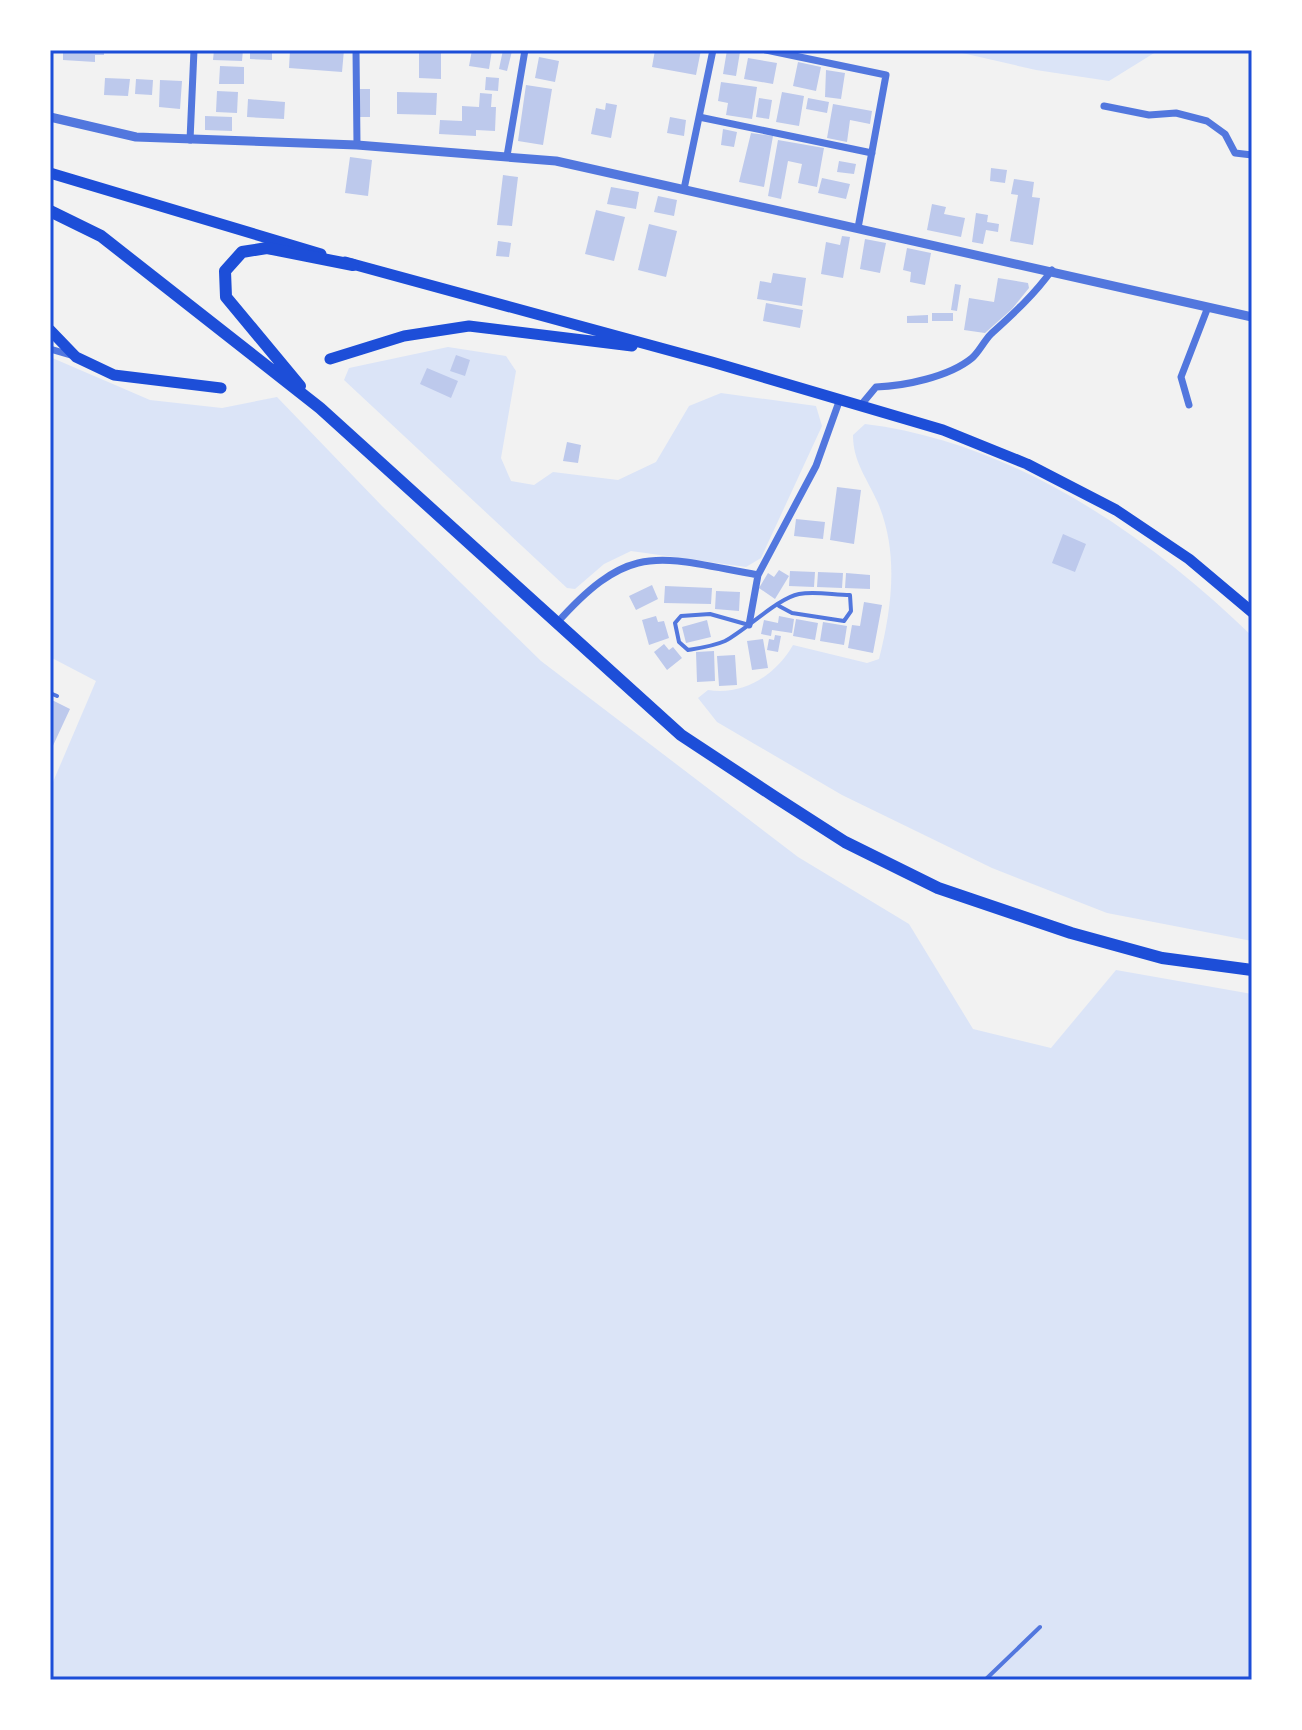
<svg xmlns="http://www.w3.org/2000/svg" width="1302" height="1730" font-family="'Nunito Sans',sans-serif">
<rect width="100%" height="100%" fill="#f2f2f2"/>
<!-- green -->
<path fill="#dbe4f7" d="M949,50H1159L1109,81L1036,70Z
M448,347L506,356L516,371L501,458L511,481L534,485L553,472L618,480L656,462L689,406L721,393L816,406L822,426L761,558L746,567L631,551L604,564L575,589L567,588L344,380L349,368Z
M50,357L150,400L222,408L277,397L382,506L541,661L798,857L909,924L973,1029L1051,1048L1116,970L1252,994V1680H50V789L96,681L50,657Z
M865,424C1013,442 1148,535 1252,636V941L1107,913L992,868L842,795L717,722L698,698L708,690C743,696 776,675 793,645L867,663L879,659C892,608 899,553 878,503C867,478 853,462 853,435Z"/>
<!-- building -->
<path fill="#bdc9ec" d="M63,50H104V55H95V62L63,60Z
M214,50H243L242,61L213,60Z
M250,50H272V60L250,59Z
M290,50H344L342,72L289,68Z
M472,50H492L489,69L469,66Z
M503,50L512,51L507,71L499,69Z
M655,50H701L696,75L652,67Z
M727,50L740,52L736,76L723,74Z
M419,53H441V79L419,78Z
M539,57L559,61L555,82L535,78Z
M748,58L777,63L773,84L744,79Z
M798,62L821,67L816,91L793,86Z
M220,66L244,67V84H219Z
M826,70L845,73L841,99L825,97Z
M486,77L499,78L498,91L485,90Z
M105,78L130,79L128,96L104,95Z
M136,79L153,80L152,95L135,94Z
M160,80L182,81L180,109L159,107Z
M721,82L757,87L752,119L726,115L728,103L718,101Z
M526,85L552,89L543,145L518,141Z
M360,89H370V117H360Z
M217,91L238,92L237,113L216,112Z
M397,92L437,93L436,115L397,114Z
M782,92L804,96L799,126L776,122Z
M480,93L492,94L491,107H496L495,131L476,130V136L439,134L440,120L462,121V106L479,107Z
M759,98L772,100L769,119L756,117Z
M808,98L829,102L827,113L806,109Z
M248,99L285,102L284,119L247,117Z
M606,103L617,105L611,138L591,134L596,108L605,110Z
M833,104L872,111L870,124L850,120L847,142L827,138Z
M205,116L232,117V131L205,130Z
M670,117L686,120L684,136L667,133Z
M723,129L737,132L734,147L721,145Z
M751,133L773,136L764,187L739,182Z
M778,140L824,148L817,187L798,183L802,164L788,161L781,199L768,196Z
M350,157L372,160L368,196L345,193Z
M839,161L856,164L854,174L837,172Z
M991,168L1007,170L1005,183L990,181Z
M503,175L518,177L512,226L497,225Z
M822,178L850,184L846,199L818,193Z
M1014,179L1034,182L1032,197L1040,198L1033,245L1010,241L1018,195L1011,194Z
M611,187L639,192L636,209L607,204Z
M658,196L677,200L674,216L654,212Z
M932,204L946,207L944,214L965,218L961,237L927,230Z
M596,210L625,217L614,261L585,254Z
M976,213L988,215L987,222L999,224L998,232L986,230L983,244L972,242Z
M649,224L677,231L666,277L638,270Z
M842,236L850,237L843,278L821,274L826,242L840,245Z
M865,239L886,243L880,273L860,269Z
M498,241L511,243L509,257L496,256Z
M907,248L931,253L925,285L910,282L911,272L903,270Z
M773,273L806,278L802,306L757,299L760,281L771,283Z
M998,278L1028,283L1029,288L1012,309L985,333L964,330L969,298L994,302Z
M955,284L961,285L957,311L951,310Z
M766,303L803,310L800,328L763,321Z
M932,313H953V321H932Z
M928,315V323H907V316Z
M456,355L470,360L465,376L450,371Z
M427,368L458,381L451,398L420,384Z
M567,442L581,445L578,463L563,461Z
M837,487L861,490L854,544L830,540Z
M796,519L825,522L823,539L794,536Z
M1063,534L1086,544L1075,572L1052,563Z
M779,570L789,576L775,599L759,588L768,573L774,577Z
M790,571L815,572L814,587L789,586Z
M818,572L843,573L842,588L817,587Z
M846,573L870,575V589L845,588Z
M652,585L658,599L636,610L629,596Z
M665,586L712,588L711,604L664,603Z
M716,591L740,592L739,611L715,609Z
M864,602L882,605L873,653L848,648L852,625L860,626Z
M656,616L658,622L664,621L669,638L649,645L642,620Z
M779,616L794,619L792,633L772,630L771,636L761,634L764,620L778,623Z
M796,619L818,623L815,640L793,636Z
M707,620L711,637L686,643L682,627Z
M823,622L847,626L844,645L820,641Z
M775,635L781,636L778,652L767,650L769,639L774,640Z
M763,639L768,668L752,670L747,641Z
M664,644L669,650L673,647L682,658L667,670L654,652Z
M714,651L715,681L697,682L696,652Z
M735,655L737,685L719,686L717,656Z
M50,699L70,709L50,752Z"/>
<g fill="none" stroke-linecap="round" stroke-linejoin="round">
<!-- service -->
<path stroke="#5277de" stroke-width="4" d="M749,625L710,614L681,616L675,623L679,642L688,650C700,648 714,646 725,641C746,630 778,598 799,594C815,591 834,595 850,595L851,611L844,621L792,613L779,606
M50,693L57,696
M985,1680L1040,1627"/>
<!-- minor -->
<path stroke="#5277de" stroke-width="7" d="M356,50L357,145
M766,50L886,75L858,228
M1104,106L1149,115L1176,113L1207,121L1225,134L1235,153L1252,155
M699,117L872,153
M190,140L194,50
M507,156L525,50
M684,189L713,50
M50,349L74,356
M861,405L876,387C904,386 949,377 972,358C979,352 984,341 991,334C1014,313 1034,295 1052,270
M1189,405L1181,377L1208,307
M556,624C631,540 657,557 758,575
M749,625L758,575L816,466L840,399"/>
<!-- tertiary -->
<path stroke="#5277de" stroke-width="9" d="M50,117L136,137L357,145L556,161L1252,317"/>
<!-- primary -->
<path stroke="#1d4ed8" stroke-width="11" d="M50,173L321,254
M345,262L712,362L943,430L1027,464L1116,510L1189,559L1252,612
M50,330L76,357L114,375L221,388
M330,359L404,336L469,326L632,346"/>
<!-- trunk -->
<path stroke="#1d4ed8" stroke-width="12" d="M50,211L101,236L320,408L681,735L775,797L845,842L938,888L1071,933L1162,958L1252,970
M300,386L226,297L225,271L242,252L267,248L353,265"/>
</g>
<!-- border -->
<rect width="1302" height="1730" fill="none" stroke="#ffffff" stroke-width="104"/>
<rect x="52" y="52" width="1198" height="1626" fill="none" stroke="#1d4ed8" stroke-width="3"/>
</svg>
